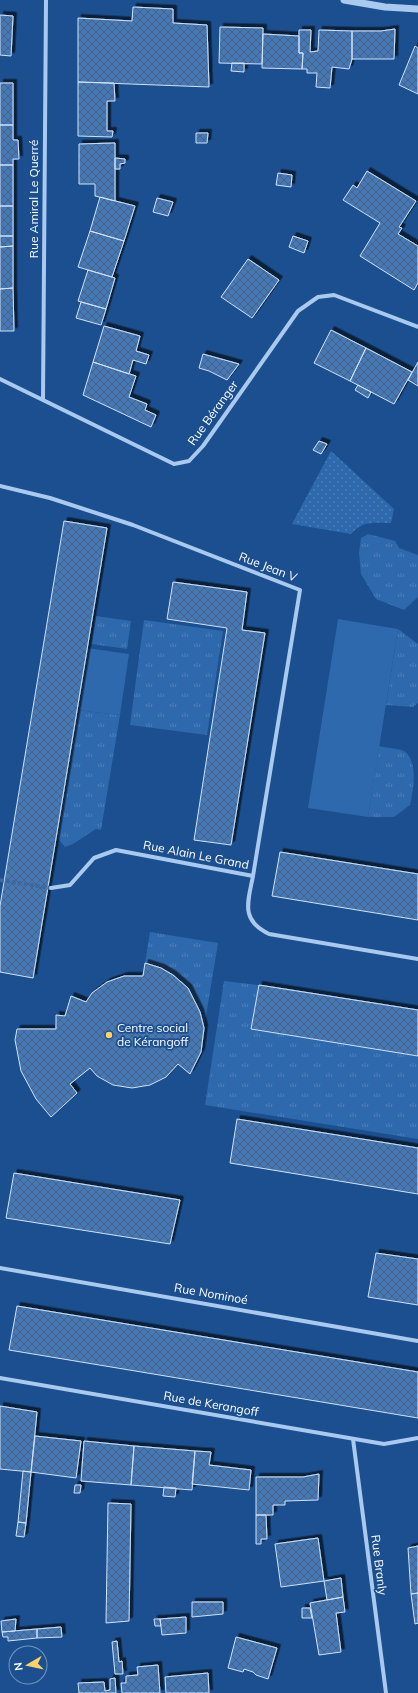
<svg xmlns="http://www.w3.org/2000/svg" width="418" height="1693" font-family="Mulish,sans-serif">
<defs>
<pattern id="grass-tufts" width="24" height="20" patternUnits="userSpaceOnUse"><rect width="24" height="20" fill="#2e69ad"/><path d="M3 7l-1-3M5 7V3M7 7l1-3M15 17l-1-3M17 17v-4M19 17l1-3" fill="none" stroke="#4d80b9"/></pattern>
<pattern id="garden-dots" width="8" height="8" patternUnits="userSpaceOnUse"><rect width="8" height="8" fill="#2e69ad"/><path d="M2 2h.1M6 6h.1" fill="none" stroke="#4d80b9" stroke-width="1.8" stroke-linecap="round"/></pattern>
<pattern id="building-cross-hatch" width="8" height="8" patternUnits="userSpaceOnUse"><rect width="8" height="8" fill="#4478b7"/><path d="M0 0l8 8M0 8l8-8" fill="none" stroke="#486282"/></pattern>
<filter id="shadow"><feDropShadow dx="3.5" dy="-3.5" stdDeviation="0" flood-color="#0009"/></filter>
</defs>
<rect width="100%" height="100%" fill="#1b4f8f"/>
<!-- grass -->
<path fill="url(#grass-tufts)" d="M368,534L395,541L399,548L418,555V597L404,610L376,599L361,574L359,553L361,538Z
M96,616L131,621L127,649L92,644Z
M144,620L223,631L207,735L130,725Z
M398,629L418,644V703L413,707L386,705Z
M77,710L120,715L101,830L96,829L73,844L65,847L56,836Z
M379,746C386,748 397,748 404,751C418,761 414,788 410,805L394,817H368Z
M150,932L218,943L204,1028C196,995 180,971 145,963Z
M224,981L259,985L251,1029L418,1056V1139L205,1105Z"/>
<!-- park -->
<path fill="#2e69ad" d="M338,619L398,629L368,817L308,808Z
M87,648L129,654L120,715L77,710Z"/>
<!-- garden -->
<path fill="url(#garden-dots)" d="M331,451L394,509L391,523C374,523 363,520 351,534L292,524Z"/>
<!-- building -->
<path fill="url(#building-cross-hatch)" stroke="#cfe3fa" filter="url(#shadow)" d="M133,7L173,9V23L207,25L209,87L78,82V18L132,21Z
M0,15L13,16L11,56L0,55Z
M220,27L263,28L262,64L219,63Z
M395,29L394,59H352V31H381Z
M299,30H311L310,52L318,51L319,30L352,31V59L349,69L332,67L330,88L316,87L317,73H307V69H302L303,53H299Z
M263,34L299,36V53H303L302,69L262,68Z
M415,46L418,48V94L399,85Z
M232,63H244V72L231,71Z
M78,82L114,83L115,101H107V131H113L112,137L78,136Z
M0,83H13V125H0Z
M0,125H13V140H18L19,159H13V165H0Z
M196,133H208L207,143H196Z
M115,143V201L95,196V184H79V144Z
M115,158L125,159V163L120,164V169H115Z
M0,165H13V206H0Z
M367,171L416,201L399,227L402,228L398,234L418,246V283L414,290L360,256L380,223L343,200L353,185L357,188Z
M278,173L292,175L291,187L276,185Z
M100,197L135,206L124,241L90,231Z
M157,198L173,202L168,216L153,212Z
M0,206H13V236H0Z
M90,231L124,241L112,277L78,267Z
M0,236H13V246L0,247Z
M293,236L308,241L304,253L289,247Z
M13,246V288L0,289V247Z
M248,259L279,280L252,318L221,297Z
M88,270L115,278L106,309L78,301Z
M13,288L14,331H0V289Z
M81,302L106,309L101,325L76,318Z
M104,326L140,336L136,351L149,355L146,364L133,360L129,374L93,362Z
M331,330L366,348L350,381L314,363Z
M366,348L412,372L394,404L350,381Z
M203,354L239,364L227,380L209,371L199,368Z
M93,362L136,376L129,397L147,404L145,410L156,415L151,427L83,395Z
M418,362V386L408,380Z
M358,385L371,392L368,398L355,390Z
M319,441L327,444L321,454L313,450Z
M64,521L107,528L33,978L0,972V906Z
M173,582L247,592L242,630L265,633L231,845L194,840L227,628L167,619Z
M280,852L418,874V920L272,896Z
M145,963L161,968L173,975L188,988L200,1012L204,1028L201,1052L190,1074L178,1064L166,1077L150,1085L132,1088L113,1085L97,1076L90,1068L70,1084L77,1093L51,1117L36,1099L21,1071L15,1040L17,1029H56V1015L65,1016L71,996L86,1002L92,993L107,982L124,976H143Z
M259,985L418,1010V1056L251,1029Z
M237,1119L418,1148V1194L230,1163Z
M14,1173L180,1200L170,1244L6,1218Z
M376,1253L418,1259V1305L368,1297Z
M17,1306L418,1372V1418L9,1350Z
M0,1406L37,1412L31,1472L0,1469Z
M35,1436L81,1441L76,1478L31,1472Z
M84,1441L134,1446L131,1485L81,1481Z
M134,1446L195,1451L192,1490L131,1485Z
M195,1451L211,1452L209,1465L251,1470L249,1490L192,1484Z
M23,1471L31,1472L26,1523L18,1522Z
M319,1474L318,1500L285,1501V1505H273V1515H256V1477H303Z
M75,1485H81L80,1493H74Z
M164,1487L176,1488L175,1497L163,1496Z
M108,1503L131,1504L129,1621L106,1623Z
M256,1515H266L267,1539H261V1544H256Z
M18,1522L26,1523L24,1537L16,1536Z
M318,1538L324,1581L281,1587L275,1544Z
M418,1546V1593L411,1594L408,1548Z
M341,1578L343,1597L327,1600L324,1581Z
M418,1593V1623L415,1624L411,1594Z
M343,1597L345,1612L336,1613L341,1652L319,1655L310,1603Z
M192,1602H223V1614L192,1617Z
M302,1608H310L312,1618H302Z
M186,1617V1633L162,1635L160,1619Z
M16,1619L15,1631L2,1632L1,1621Z
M154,1619H160L161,1626H155Z
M61,1627L62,1637L37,1638V1629Z
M37,1629V1638L8,1641V1637H3L2,1632Z
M236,1637L277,1648L268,1679L256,1675L253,1672L244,1669L243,1672L228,1668Z
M117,1641L119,1662L122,1661L123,1674H115L112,1642Z
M158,1665L160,1693H122L121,1683H126V1676L138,1675L137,1667Z
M208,1673L209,1693H166L165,1677Z
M115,1678L116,1693H79L78,1683L104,1682L105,1691L110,1690V1679Z"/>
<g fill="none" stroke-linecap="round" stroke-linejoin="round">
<!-- minor-tunnel -->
<path stroke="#3d69a0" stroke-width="4" stroke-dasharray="4 2" stroke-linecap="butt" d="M0,880L51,888"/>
<!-- minor -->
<path stroke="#a9c9ee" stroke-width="4" d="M0,379L174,464L189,461L203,446L298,311L318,297L334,295L418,327
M43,399L46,0
M0,486L50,498L133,525L300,590L253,876
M51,888L70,885L94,858L116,850L253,876C248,902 240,920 269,934L418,959
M0,1268L418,1341
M0,1378L384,1444L418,1438
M353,1439L386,1693"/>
<!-- tertiary -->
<path stroke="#a9c9ee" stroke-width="7" d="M344,0L385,7L418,9"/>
</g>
<!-- markers -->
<circle fill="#ffd166" stroke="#1b4f8f" stroke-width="1.5" cx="109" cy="1035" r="4"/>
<g text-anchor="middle" stroke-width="3.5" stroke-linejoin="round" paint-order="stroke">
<!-- street labels -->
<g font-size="12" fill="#fff" stroke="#1b4f8f">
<text transform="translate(34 199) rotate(-90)" y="4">Rue Amiral Le Querré</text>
<text transform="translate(213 413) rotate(-54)" y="4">Rue Béranger</text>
<text transform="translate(268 567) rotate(21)" y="4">Rue Jean V</text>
<text transform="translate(196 855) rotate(11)" y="4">Rue Alain Le Grand</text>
<text transform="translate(211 1294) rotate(10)" y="4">Rue Nominoé</text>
<text transform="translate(211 1404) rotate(10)" y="4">Rue de Kerangoff</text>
<text transform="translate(379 1565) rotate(83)" y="4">Rue Branly</text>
</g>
<!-- poi labels -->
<g font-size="12" fill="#fff" stroke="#1b4f8f" text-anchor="start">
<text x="117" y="1032">Centre social<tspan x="117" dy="14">de Kérangoff</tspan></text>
</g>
</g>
<!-- north arrow -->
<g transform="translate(28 1665) rotate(261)"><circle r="19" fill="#1b4f8f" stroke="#7695bc"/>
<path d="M0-3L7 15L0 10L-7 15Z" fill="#ffd166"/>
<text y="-6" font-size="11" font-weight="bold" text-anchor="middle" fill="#ffffff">N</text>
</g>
</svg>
